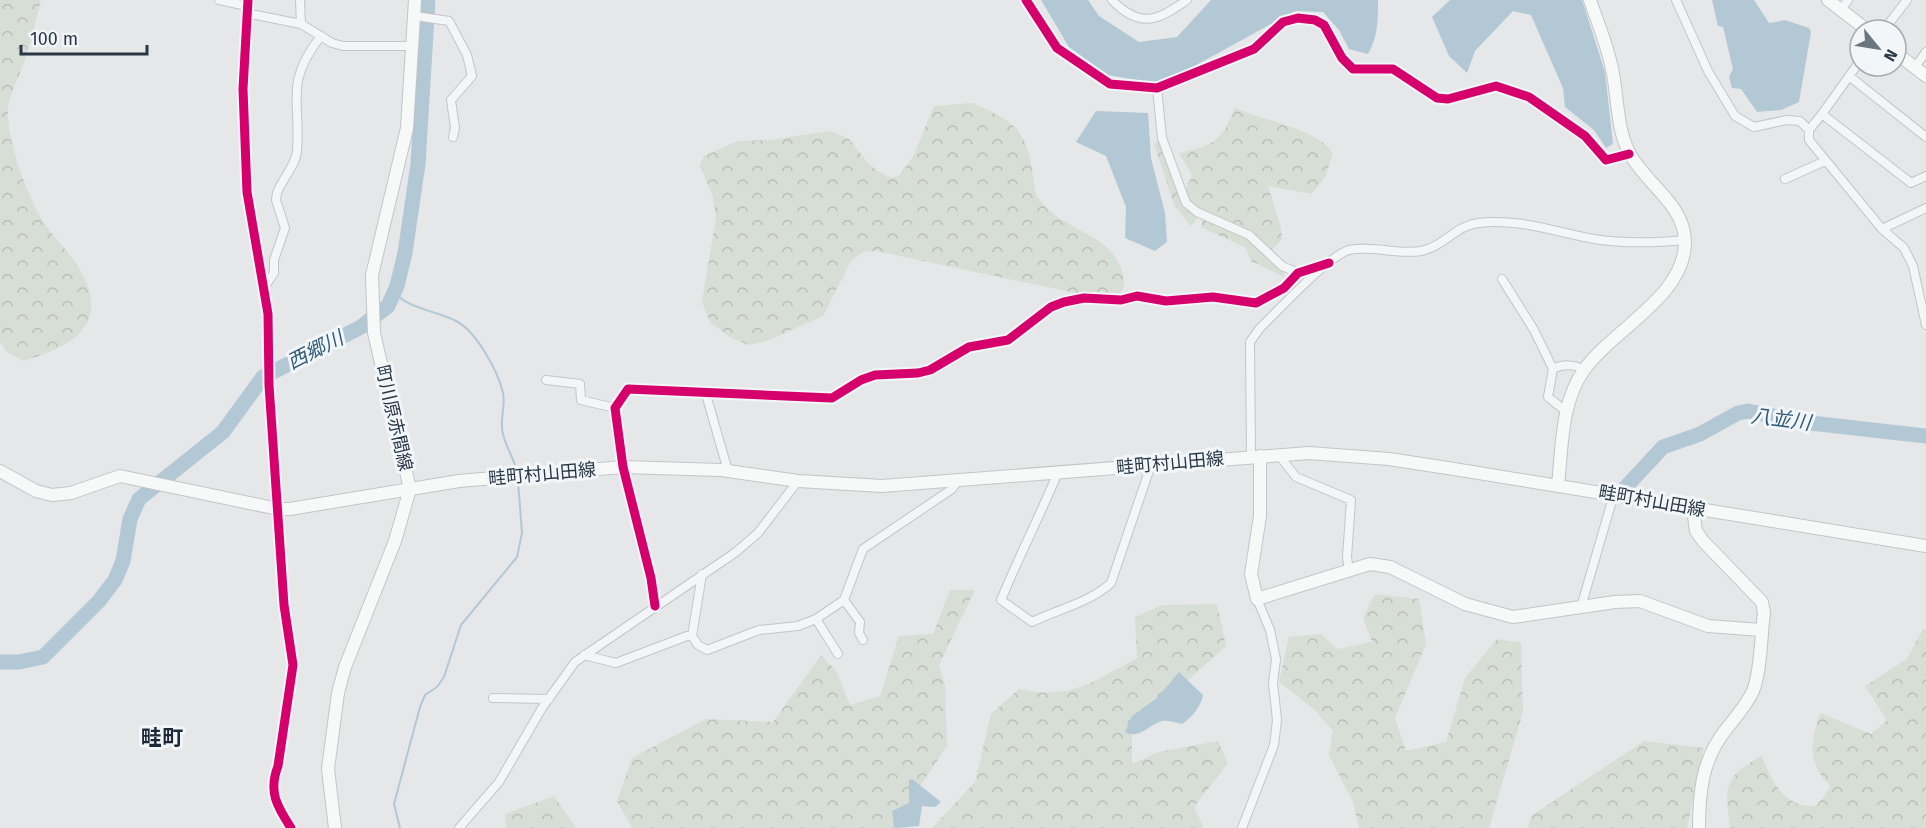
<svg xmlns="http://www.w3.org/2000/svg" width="1926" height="828" font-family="'Fira Sans','Noto Sans JP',sans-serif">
<defs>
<pattern id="forest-crowns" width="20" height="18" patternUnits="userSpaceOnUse" patternTransform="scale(1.5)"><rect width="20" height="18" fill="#d7ded5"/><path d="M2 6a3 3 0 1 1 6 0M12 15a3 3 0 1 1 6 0" fill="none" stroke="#b9bfb8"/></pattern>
</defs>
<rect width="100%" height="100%" fill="#e5e7e9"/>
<!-- forest -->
<path fill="url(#forest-crowns)" d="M0,0H41C36,21 31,42 24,62C18,81 6,98 8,119C11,151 26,190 41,218C50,234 65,247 75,262C114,320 78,345 23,361L7,352L0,342Z
M972,103C1028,126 1027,138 1036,194C1040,201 1045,207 1051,212C1077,233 1110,237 1122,271C1126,284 1125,291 1113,299L1094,297L876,251L863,252L851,261L823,316L767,341L749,345L731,338L710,322L702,302L716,217L713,197L700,165L704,156L738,141L770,140L830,131L849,139L868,163L879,172L891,178L899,176L913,157L934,106Z
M1235,108C1261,120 1320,129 1333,154L1325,177L1312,194L1268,186L1281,228L1282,239L1272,250L1285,277L1251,261L1246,248L1201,227L1205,209L1191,226L1174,205L1154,144L1162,136L1185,191L1192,175L1179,153C1213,146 1222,141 1235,108Z
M950,590H975L939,665L945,685L947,746L896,822V828H632L617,801L632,758L706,719L773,722L821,655L836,671L850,705L880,696L899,636L933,634Z
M1375,594L1419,599L1426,644L1395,718L1406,751L1446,742L1465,678L1497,639L1521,643L1523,712L1489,828H1359L1353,802L1329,755L1333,731L1314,709L1279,682L1289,637L1321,634L1337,649L1372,642L1363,618Z
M1217,604L1226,646L1132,731V764L1159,752L1218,741L1228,763L1194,807L1204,828H932L975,782L991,714L1019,689C1070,701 1094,681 1137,658L1135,617L1162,605Z
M1923,629L1926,630V828H1730C1725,786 1723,777 1762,756C1772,782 1784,808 1816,806L1831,787C1807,761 1810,746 1820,713L1871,734L1887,720L1865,686L1907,659Z
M1644,741L1704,748L1687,828H1528L1531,816Z
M554,796L576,828H506L505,814Z"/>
<!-- water -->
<path fill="#b3c8d5" d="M1041,0H1088L1099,16L1139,42L1177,37L1211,0H1378C1378,20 1378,37 1368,54L1349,49L1339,30L1323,12L1295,11L1178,75L1153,83L1108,75L1069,47Z
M1450,0H1582L1605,72L1613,144L1606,148L1594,130L1565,107L1563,88L1531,15L1513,11L1475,51L1467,73L1449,56L1432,17Z
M1712,0H1754L1769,23L1785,20L1809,28L1811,32L1799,102L1781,110L1757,112L1741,89L1732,88L1729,77L1733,69L1723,27L1718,26Z
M1096,111L1148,113L1151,158L1165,213L1167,242L1155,251L1125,238L1126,207L1106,156L1076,142Z
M1179,672L1203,695C1201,707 1192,717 1182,724C1177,723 1168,720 1162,721C1150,724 1139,740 1125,732L1132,716L1157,698Z
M912,779L941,802L935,807L922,806L919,826L897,828L894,827L892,811L909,803V780Z"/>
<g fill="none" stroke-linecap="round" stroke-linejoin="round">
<!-- stream -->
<path stroke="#b3c8d5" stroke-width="2" d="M394,293C412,310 435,310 456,321C476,331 498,371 503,393C506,406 499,420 503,434C506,448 515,459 517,473
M400,828L394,804L420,707L425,695L437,687L444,677L461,625L517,557L522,533L518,481"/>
<!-- river -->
<path stroke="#b3c8d5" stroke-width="15" d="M1624,489L1663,447L1700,434L1738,413L1748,411L1802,422L1926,436
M0,662H19L43,657L99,601L115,580L123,561L130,519L139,499L223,432L263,377L361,327L388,306L397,286L405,253L418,164L428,0"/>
<!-- street casing -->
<g stroke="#c3c5c7" stroke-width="10">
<path id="street" d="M219,0L247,6
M248,0L243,89L247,192L268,314L269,385L284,605L293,665L278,766C268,792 277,806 291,828
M300,0L301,24
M1026,0L1057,48L1110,84L1157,88L1254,49L1283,22L1298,18L1315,20L1324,25L1342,58L1353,69H1393L1437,98L1448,99L1496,86L1529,97L1585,136L1606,160L1629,154
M1112,0C1140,29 1157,21 1187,0
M1676,0L1708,71L1735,116L1754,127L1787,120L1800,121L1809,130
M1841,10L1848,0
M246,13L301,24L332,43L343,46H413
M415,16L449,21L467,55L472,76L451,100L455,128L453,137
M1884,30L1907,0
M1860,61L1822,114L1911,183L1926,176
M1915,67L1926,52
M1849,76L1926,137
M1157,88L1162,138L1186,203L1197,212L1249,235L1282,266L1298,273
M1822,114L1809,130V140L1882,229L1904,248L1913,266L1926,325
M1785,179L1825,161
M1882,229L1926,208
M1502,279L1534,330L1553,369
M263,289L274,273V260L285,228L276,200L277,193C282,179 296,165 297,151C301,100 284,83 321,36
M546,380L580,384L581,400L615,408
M705,391L728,471
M1567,412L1548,397L1553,369C1562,364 1576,364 1584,370
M1278,454L1296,477L1351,500L1347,557L1349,571
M1251,457L1250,342L1260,328C1278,311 1328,256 1349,250C1372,245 1398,255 1421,251C1443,247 1455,226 1478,223C1519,218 1555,232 1594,239C1625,244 1654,243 1685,240
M1058,472C1040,516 1019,556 1001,600L1032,622C1058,609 1089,603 1111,583L1151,465
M844,600L860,622L859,633L863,640
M655,606L651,578L623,467L615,408L628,389L832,398L861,380L875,375L918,373L930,370L969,347L1008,340L1051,307L1064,302L1084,298L1121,300L1137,296L1166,301L1213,297L1256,303L1284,288L1298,273L1329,263
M1581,607L1614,494
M816,619L838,654
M692,636L702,574
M584,655L616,663L687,636H692L698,645L707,650L759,630L798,626L816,619L844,600L863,549L952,489L957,482
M493,698L549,699
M459,828L499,782L542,708L575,662L736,552L758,533L798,481
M1242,828L1274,745L1277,720L1273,683L1276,659L1270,630L1257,599"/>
</g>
<!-- secondary casing -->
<g stroke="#c3c5c7" stroke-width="14">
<path id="secondary" d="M1828,0L1867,30
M1896,53L1926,76
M1260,456V516L1251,574L1257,599L1370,564L1390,567L1465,604L1513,617L1615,602L1640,601L1708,626L1761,630
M0,471L36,491L52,495L71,493L120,476L278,509H290L459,481L623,467L721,470L798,481L882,486L1309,453L1389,459L1454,469L1926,546
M1558,485C1562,448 1561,402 1584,370C1613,329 1686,296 1685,241C1684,204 1646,184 1630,154C1617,131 1618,100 1613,74C1609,49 1598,24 1590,0
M1693,508L1696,531L1703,541L1762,602L1764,613C1761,635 1761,671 1753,691C1746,706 1734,719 1724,732C1702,761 1699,793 1699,828
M335,828L328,769L338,693L345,667L395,541L410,489L374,333L372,275L407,128L415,0"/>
</g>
<!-- street -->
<use href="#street" stroke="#f4f5f6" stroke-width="8"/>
<!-- secondary -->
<use href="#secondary" stroke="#f7f8f8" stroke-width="12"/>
<!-- cycleway casing -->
<g stroke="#f3f6f9" stroke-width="13">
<path id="cycleway" d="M248,0L243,89L247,192L268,314L269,385L284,605L293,665L278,766C268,792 277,806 291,828
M1026,0L1057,48L1110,84L1157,88L1254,49L1283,22L1298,18L1315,20L1324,25L1342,58L1353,69H1393L1437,98L1448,99L1496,86L1529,97L1585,136L1606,160L1629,154
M655,606L651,578L623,467L615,408L628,389L832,398L861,380L875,375L918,373L930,370L969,347L1008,340L1051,307L1064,302L1084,298L1121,300L1137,296L1166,301L1213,297L1256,303L1284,288L1298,273L1329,263"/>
</g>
<!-- cycleway -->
<use href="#cycleway" stroke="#d6006c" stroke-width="9"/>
</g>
<g text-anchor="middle" stroke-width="6" stroke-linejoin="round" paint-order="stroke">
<!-- street labels -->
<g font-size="18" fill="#2a3745" stroke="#f3f6f9">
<text transform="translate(394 418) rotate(77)" y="6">町川原赤間線</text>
<text transform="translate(1170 463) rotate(-5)" y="6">畦町村山田線</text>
<text transform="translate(542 474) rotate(-5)" y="6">畦町村山田線</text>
<text transform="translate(1652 501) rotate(10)" y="6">畦町村山田線</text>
</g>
<!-- water labels -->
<g font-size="20" font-style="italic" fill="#325d7a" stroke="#f3f6f9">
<text transform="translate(315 350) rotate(-27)" y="7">西郷川</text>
<text transform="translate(1781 419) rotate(7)" y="7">八並川</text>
</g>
<!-- quarter labels -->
<g font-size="21" font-weight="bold" fill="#1c2835" stroke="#f3f6f9">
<text x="162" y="745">畦町</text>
</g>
</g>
<!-- north arrow -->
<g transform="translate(1878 48) rotate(120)"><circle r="28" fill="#f3f6f9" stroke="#a3aab1" stroke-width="1.5"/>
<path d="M0-4.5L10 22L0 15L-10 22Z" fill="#6b757e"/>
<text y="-9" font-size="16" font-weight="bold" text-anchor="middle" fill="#2a3745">N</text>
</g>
<!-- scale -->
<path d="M21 45v9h126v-9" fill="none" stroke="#2a3745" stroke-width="3"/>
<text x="30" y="45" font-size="18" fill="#2a3745" stroke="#f3f6f9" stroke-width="4.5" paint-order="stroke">100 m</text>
</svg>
